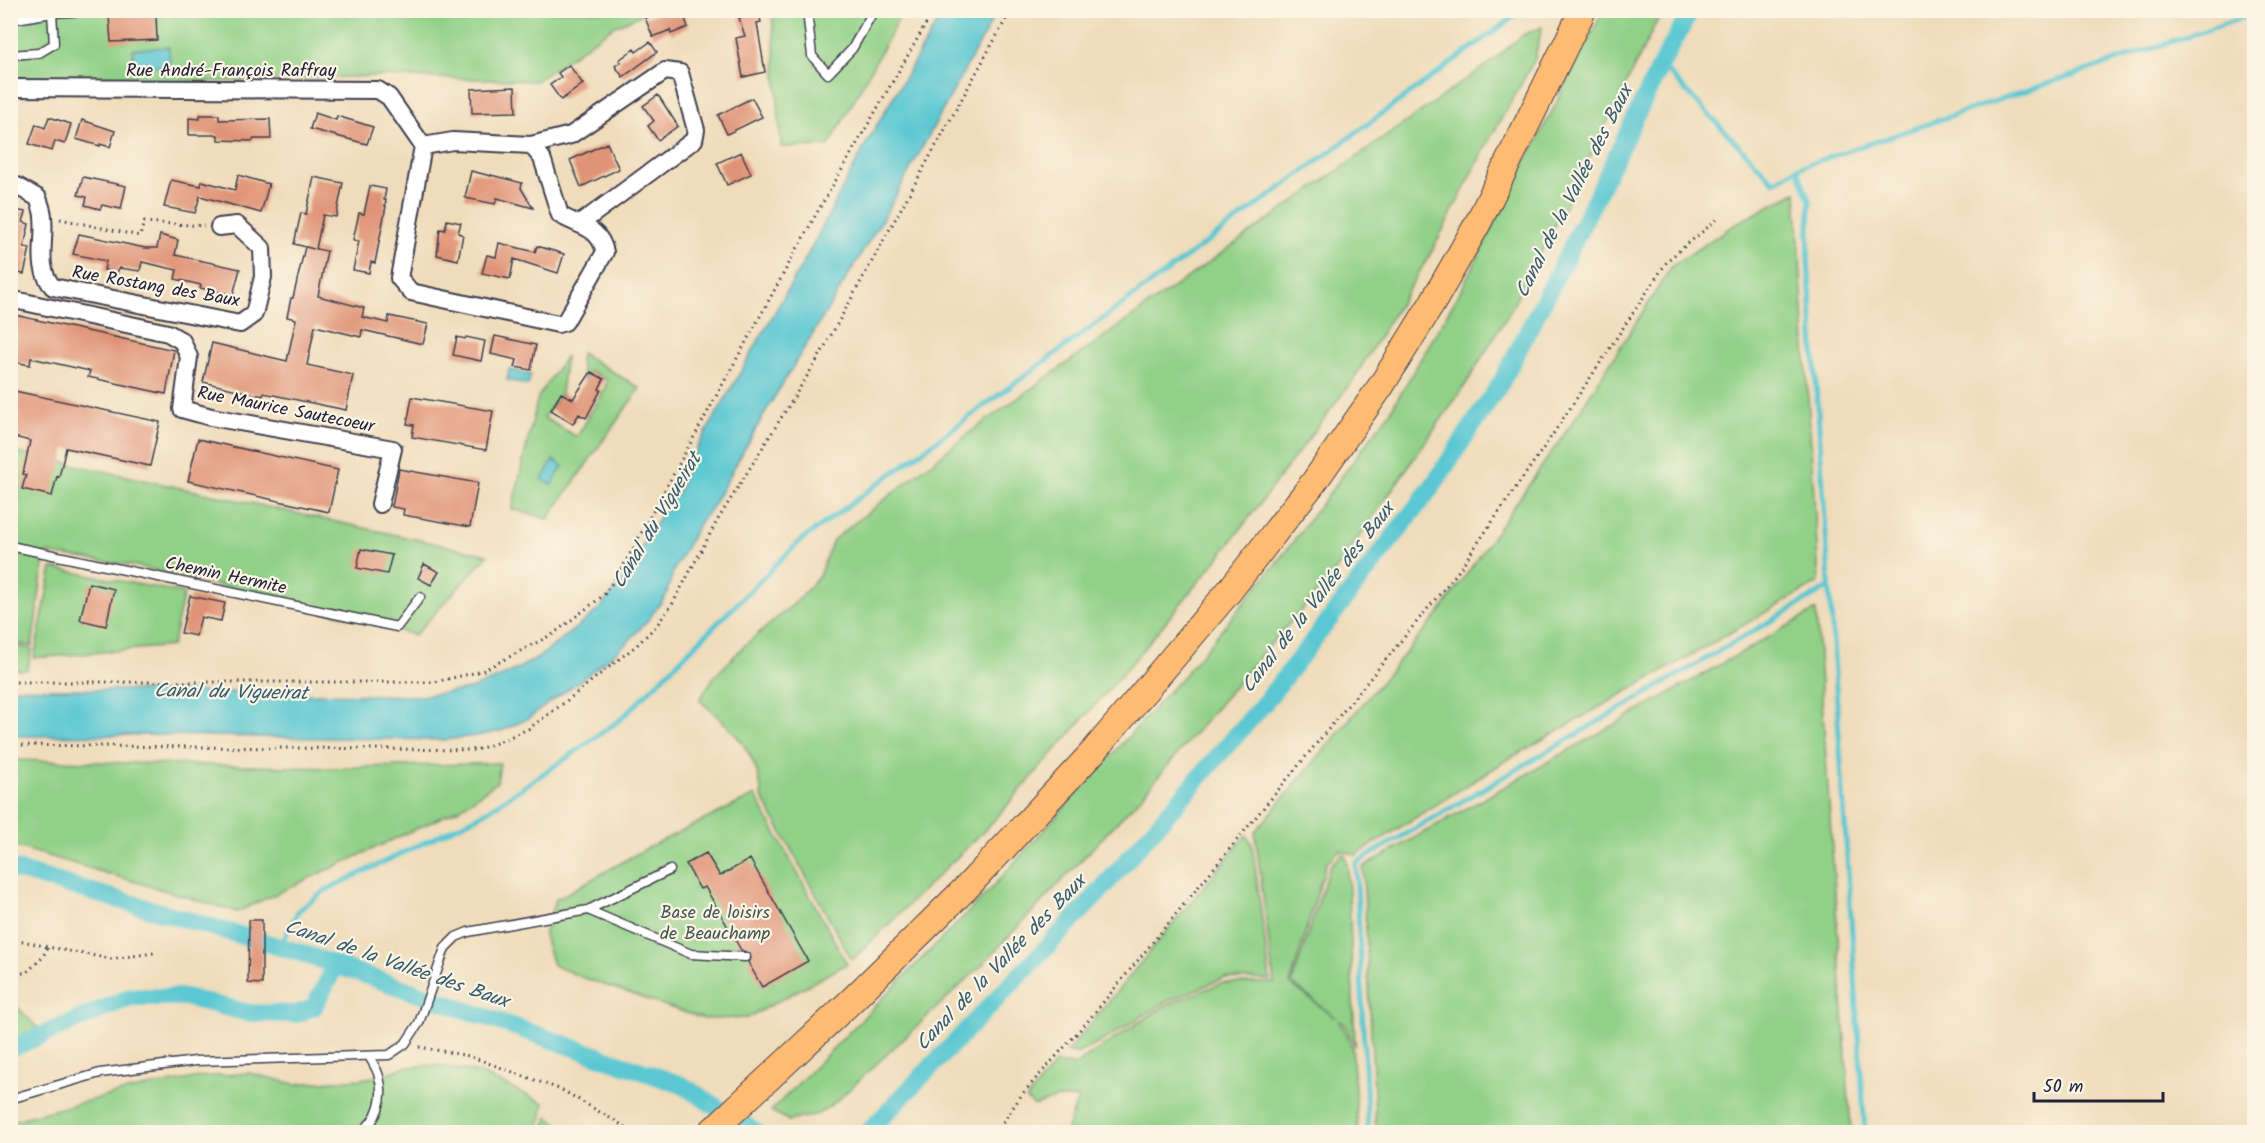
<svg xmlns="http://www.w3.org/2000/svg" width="2265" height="1143" font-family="Kalam,sans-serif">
<rect width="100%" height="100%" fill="#fcf5e5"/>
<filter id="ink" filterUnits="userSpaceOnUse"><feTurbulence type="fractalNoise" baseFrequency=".0167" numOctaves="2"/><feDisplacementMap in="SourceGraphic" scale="12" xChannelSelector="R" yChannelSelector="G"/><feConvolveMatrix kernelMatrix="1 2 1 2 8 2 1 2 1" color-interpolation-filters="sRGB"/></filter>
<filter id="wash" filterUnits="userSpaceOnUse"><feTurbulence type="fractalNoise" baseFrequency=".008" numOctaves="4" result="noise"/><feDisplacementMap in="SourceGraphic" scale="24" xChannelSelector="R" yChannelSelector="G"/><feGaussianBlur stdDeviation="1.35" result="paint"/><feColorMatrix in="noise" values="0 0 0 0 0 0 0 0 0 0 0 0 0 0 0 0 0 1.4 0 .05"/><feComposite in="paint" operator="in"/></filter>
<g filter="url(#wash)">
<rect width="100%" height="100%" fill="#efdcba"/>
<!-- green -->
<path fill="#90d087" stroke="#597961" stroke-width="1.5" d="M10,11H649L613,27L536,81L378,76L242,81L11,84Z
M772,11H903L829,146L781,147Z
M1603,11H1662L1584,169L1509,313L1466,384L1331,577L1261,655L1143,795L980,967L837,1101L818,1114L789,1121L771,1111L988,892L1192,666L1286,551L1390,412L1461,290Z
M1542,27L1534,61L1486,146L1431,253L1353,380L1224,551L1131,664L991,824L852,960L762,797C758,751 732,728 699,700L714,677L744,646L797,601L819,576L833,540L973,430L1496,58L1523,35Z
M1796,192L1819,582L1512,757L1356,855L1339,850L1326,864L1290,984L1336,1018L1292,983L1330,866L1342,854L1345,855L1348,871L1355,1046L1343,1023L1339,1021L1352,1046L1358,1132H1066L1078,1098H1057L1035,1106L1026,1100L1055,1063L1075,1065L1164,1006L1222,983H1274L1255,832L1440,612L1570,426L1672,266L1737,223Z
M581,353L640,388L548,519L512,509L538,397L566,356L561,393L544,418L577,437L604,391L607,380L590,370L584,380L580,360Z
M10,452L34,456L488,555L415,635L295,603L136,566L45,553L32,646L11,642Z
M52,568L184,593L172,646L34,658Z
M1816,610L1851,1132H1376L1363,867Z
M11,644L32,649L27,670L11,669Z
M11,760L332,768L500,763L497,782L461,808L237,912L11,845Z
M755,795L847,964L747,1018L704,1019L584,978L553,965L544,936L555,900L649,847Z
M1246,835L1252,844L1270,980L1224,978L1163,1003L1099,1043L1078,1053L1067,1052Z
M11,1001L38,1028L11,1040H10Z
M435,1065L479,1073L544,1103L539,1132H11V1121L122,1092L200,1077L249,1073L295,1084L361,1079L379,1076L405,1067Z
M548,1117L567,1132H543Z"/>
<!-- water -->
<path fill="#5ac7d2" stroke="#3e7486" stroke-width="1.5" d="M944,11H997L888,210L769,406L713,505L697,527L673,572L666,596L648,620L627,643L586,676L527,719L504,730L483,735L446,740L156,735L11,736V688L421,696L470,689L505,675L538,658L598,610L618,587L665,507L679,491L684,471L808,254L868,140Z
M169,47L170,65L134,67L133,49Z
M509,369L531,375L528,385L507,380Z
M553,460L563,466L552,485L542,480Z"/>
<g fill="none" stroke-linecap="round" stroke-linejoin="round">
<!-- stream -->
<path stroke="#5ac7d2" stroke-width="5" d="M1661,65L1774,182L1797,168L2254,14
M1797,168L1810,201L1808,259L1865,1132
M280,947L298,911L326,890L483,814L565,759L621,719L800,541L1523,10
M1368,1132L1356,863L1829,587"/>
<!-- canal -->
<path stroke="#5ac7d2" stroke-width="18" d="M10,868L301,953L682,1085L756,1132
M10,1049L130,997H185L249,1013L297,1014L314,1007L336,965
M868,1132L1093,899L1267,700L1431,488L1502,381L1565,260L1661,65L1691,10"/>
</g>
<g id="blocks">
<!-- building -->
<path fill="#e09477" d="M664,10H682L688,27L671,34L670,30L653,37L645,18Z
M740,10H758L761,22L757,23L765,72L743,77L736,38L745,36L739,18L742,17Z
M156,14L157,40L111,42L109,16Z
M650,42L657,52L623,77L615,66L621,62L619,60L634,49L636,52Z
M569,65L583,84L561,100L550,85L561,77L558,73Z
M515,87L516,112L472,113L471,89Z
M658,95L678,126L658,140L648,126L654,121L643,106Z
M752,98L762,117L727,134L718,115Z
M315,113L336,120L337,116L373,127L367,144L310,129Z
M200,115H219V120L270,119L271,139H253V141L218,140V135H189V118L200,119Z
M49,117L71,124L65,144L55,141L52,151L29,144L36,124L45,128Z
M82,120L115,131L110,147L100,144V146L76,139Z
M607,143L619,169L581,187L570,160Z
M741,152L751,174L727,185L717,163Z
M471,171L491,176V175L522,183L521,188L533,208L497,198L495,204L465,198Z
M238,175L269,184L261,213L200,196L195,213L164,207L171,180L201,186L202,181L235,190Z
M83,177L126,186L121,209L102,205L100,209L85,205L87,197L78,195Z
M314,177L343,183L336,217L323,215L316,249L327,251L318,296L364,308L362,317L388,323L389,316L428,324L423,344L362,330L361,337L315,326L307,365L353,375L346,410L264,393L263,396L203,382L212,343L287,361L296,319L287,317L291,298H293L305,247L314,249L294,244L301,213L306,214Z
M370,186L386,189L384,200H386L385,206H386L375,263L371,262L369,273L353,270L359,241L353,240L359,213L364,214Z
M10,209L26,212L23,222L29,224L24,247L30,248L24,274L18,273L16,282L10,281Z
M447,220L461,223L458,233L463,235L458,260L437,255L440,229L445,230Z
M79,234L145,248H157L160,235L178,240L175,255L240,269L233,295L200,288L201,285L175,279L177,270L142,262L140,271L119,268L117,273L104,270L106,261L73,254Z
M499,243L535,252L537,246L564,254L558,273L514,259L510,279L482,273L487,255L496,257Z
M10,314L174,350L166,394L88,377L90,371L31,358L30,365L10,361Z
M495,336L536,345L531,370L515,367L517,360L491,354Z
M457,337L465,339L466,337L485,341L481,361L453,355Z
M591,372L604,379L599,389L601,390L586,418L579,414L573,424L551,410L561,393L573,399Z
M10,390L160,422L150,466L66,448L59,477L57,476L52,496L22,489L26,475L23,474L30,441L10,436Z
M412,397L493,411L486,450L412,437L414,425L407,424Z
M198,439L338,470L329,512L188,481Z
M399,469L478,483L470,527L403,515L404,509L392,507Z
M361,549L392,555L387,574L357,568Z
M424,564L439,572L431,585L418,578Z
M89,583L114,589L106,626L80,620Z
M190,596L225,603L221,621L201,617L196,636L181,633Z
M706,853L720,876L750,859L808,961L762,987L748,962L751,958L750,954L741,950L705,887L700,889L686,864Z
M249,920H262V984L248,983Z"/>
</g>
</g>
<g filter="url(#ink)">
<use href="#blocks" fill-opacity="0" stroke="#413e4e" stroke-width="1.5"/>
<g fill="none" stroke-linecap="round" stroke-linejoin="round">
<!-- lane casing -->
<g stroke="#413e4e" stroke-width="11">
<path id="lane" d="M807,10L812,56L828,74L852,49L874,10
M10,20L52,13L107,10
M10,55L39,53L54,44L52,13
M10,546L397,627L420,597
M588,910L691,954L745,957
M10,1099L100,1073L196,1061L389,1055L405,1044L419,1023L445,948L456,937L468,932L588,910L670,870
M361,1132C378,1120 385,1097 379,1077C378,1070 372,1062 369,1056"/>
</g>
<!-- street casing -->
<g stroke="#413e4e" stroke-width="20">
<path id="street" d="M10,88L378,90L389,97L423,146L399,278L411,292L558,324L565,322L605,252C599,226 580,227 560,215L542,158L531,145L453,141L423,146
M531,145L571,135L665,71L680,73L696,130L694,140L581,223
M10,186H17L38,198C40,204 43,211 43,217C46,241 35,267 53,287L240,324L254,314L263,277L262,248L237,225L219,227
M10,299L168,333L182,341L189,357L182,409L211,417L393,449L380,504"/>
</g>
<!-- primary casing -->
<g stroke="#413e4e" stroke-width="28">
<path id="primary" d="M711,1132L849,1003L967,887L1094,751L1230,590L1314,482L1381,386L1433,302L1478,223L1583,10"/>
</g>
<!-- path -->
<path stroke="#413e4e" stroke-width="3" stroke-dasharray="1.5 4.5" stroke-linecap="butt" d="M60,219L140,236L144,222L204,226
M10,682H435L482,671L553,634L604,595L622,568L814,218L934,10
M10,745L476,750L496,743L528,729L560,706L637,645L657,625L673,603L717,521L819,357L1011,10
M10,938L48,947
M10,973H26L42,958L48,947L111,959L154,953
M419,1047L469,1056L562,1090L634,1132
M996,1132L1023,1093L1087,1022L1457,573L1553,434L1668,260L1719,218"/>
<!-- lane -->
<use href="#lane" stroke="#fff" stroke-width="8"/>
<!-- street -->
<use href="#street" stroke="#fff" stroke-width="16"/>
<!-- primary -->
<use href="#primary" stroke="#ffbb71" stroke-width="26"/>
</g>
</g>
<g text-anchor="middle" stroke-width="4.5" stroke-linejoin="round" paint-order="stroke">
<!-- street labels -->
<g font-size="18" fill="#22223b" stroke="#fcf5e5">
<text x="231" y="76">Rue André-François Raffray</text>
<text transform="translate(156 286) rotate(10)" y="6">Rue Rostang des Baux</text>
<text transform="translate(286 409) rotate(11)" y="6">Rue Maurice Sautecoeur</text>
<text transform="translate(226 575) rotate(12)" y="6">Chemin Hermite</text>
</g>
<!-- park labels -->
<g font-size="18" fill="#435652" stroke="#fcf5e5">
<text x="715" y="918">Base de loisirs<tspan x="715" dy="21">de Beauchamp</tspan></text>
</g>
<!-- water labels -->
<g font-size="20" font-style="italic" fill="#365c70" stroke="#fcf5e5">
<text transform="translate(1573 191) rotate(-63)" y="7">Canal de la Vallée des Baux</text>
<text transform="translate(656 520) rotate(-59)" y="7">Canal du Vigueirat</text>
<text transform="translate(1317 597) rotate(-52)" y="7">Canal de la Vallée des Baux</text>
<text transform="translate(231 691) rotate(1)" y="7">Canal du Vigueirat</text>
<text transform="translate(1000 962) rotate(-46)" y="7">Canal de la Vallée des Baux</text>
<text transform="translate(397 963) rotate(19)" y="7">Canal de la Vallée des Baux</text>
</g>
</g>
<!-- margin -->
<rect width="2265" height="1143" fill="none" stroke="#fcf5e5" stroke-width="36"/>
<!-- scale -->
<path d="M2034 1092v9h129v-9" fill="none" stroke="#22223b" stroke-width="3"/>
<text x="2043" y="1092" font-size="18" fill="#22223b" stroke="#fcf5e5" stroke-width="4.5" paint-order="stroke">50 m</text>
</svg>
